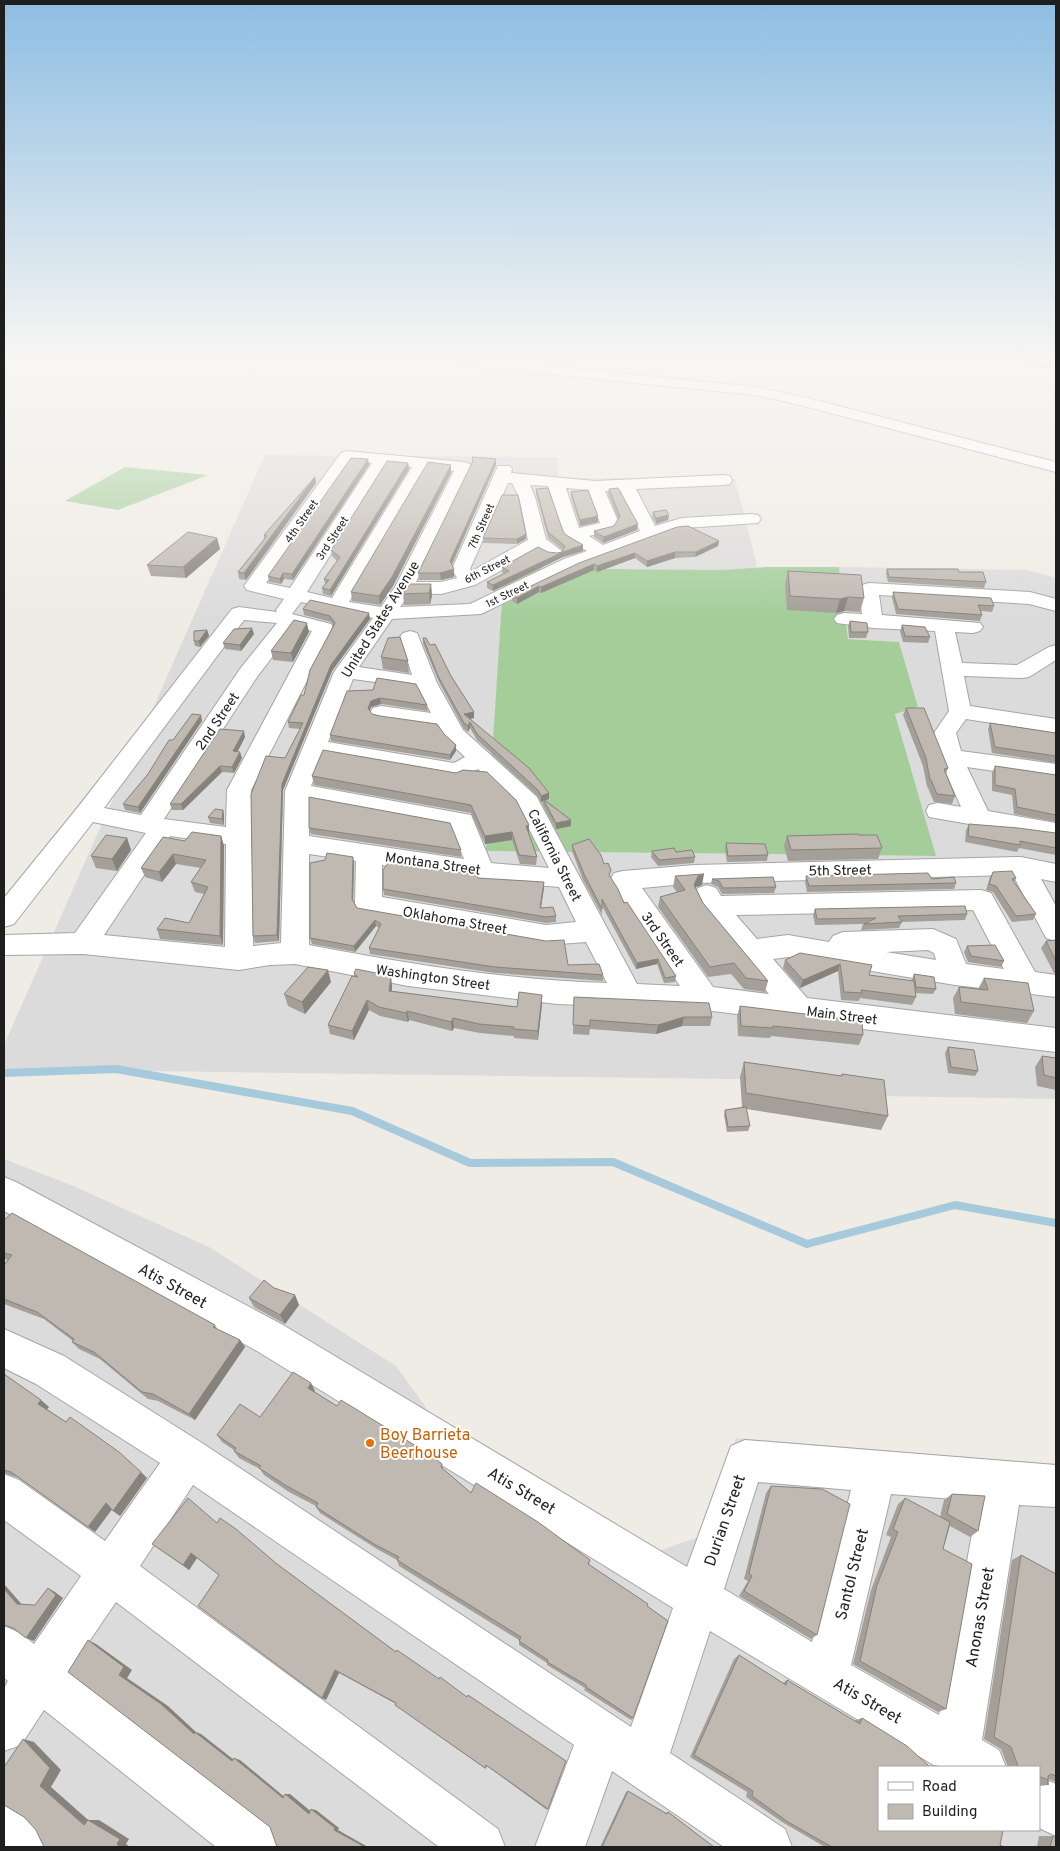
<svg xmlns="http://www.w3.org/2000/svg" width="1060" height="1851" font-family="Overpass,sans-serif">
<rect width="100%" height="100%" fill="#efece5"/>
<!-- residential -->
<path fill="#dcdbdb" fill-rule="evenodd" d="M265,455L557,457L558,478L735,479L756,562V568L721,570L504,568L487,851L935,856L895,714L918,707L899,642L848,639L839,567L1026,570L1056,578V1099L880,1096L876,1081L4,1069V1045Z
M4,1159L71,1185L209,1247L396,1366L435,1420L658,1551L701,1536L736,1438L1056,1464V1847H4ZM879,1767H1039V1830H879Z"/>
<!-- forest -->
<path fill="#a4cd9a" d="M125,467L208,475L118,510L65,501Z
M767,567H839L848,639L899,642L918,707L895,714L936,856L486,851L504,568L721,570Z"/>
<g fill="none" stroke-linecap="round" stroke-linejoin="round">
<!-- stream -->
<path stroke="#a6cadb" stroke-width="8" d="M4,1073L116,1069L352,1111L470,1163L613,1162L807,1244L955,1205L1056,1223"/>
<!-- minor casing -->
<g stroke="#a5a5a5" stroke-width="2">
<path id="minor" d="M452,361H499L756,387L804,397L1056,462V472L796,404L756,395L459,365Z
M1047,361H1056V366L1049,364Z
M347,451L464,462L470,464L472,467L416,582H441L457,578L452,569L498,466H510L512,469L511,473L595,481L724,475L730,476L732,480L730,484L724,485L636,489L655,526L682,518L752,514L758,515L761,519L758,523L684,528L656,537L578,567L481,614L392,619L359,667L412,675L400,637L403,633L410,631L417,633L437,683L463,730L537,797L540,803L637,984L680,986L610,880L614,873L623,871L695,865L1021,857L1056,864V882L1041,879L1056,906V941L1046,938L1013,875L695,883L642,888L713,987L769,994L703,913L694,895L698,888L707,885L716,888L721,896L981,890L991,893L1035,972L1056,975V997L955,985L788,957L773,959L807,998L1056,1028V1052L704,1010L557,1004L408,986L295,964L270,965L239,970L83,954L4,955V935L75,933L146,833L93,822L14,924L4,927V898L78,807L232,609L239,607L277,612L276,610L284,599L247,590L244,586L341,453ZM351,461L372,463L290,588L266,583ZM387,465L412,467L332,598L307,592ZM428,468L454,471L395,587L381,607L349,602ZM508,483H512L519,497L528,540L472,571L470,569ZM530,485L548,486L564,535L567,539L587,551L564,559L470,604L400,607L410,593L441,594L475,585L538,550C546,555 551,558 560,556L563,552L546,539L535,497ZM566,488L588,490L600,523L579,528ZM620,490L640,531L603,545L589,536L613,530L618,521L605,491ZM301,602L373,618L334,672L285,791L281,943L253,946L251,790L334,628L331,624L292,614ZM244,620L277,623L240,669L141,815L104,808ZM295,627L312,631L227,790L226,827L164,819L257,677ZM353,679L418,688L431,713L381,706L373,708L370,713L373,718L381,720L439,728L446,739L465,757L454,763L328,742ZM323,756L457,779L478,769L518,807L549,868L491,863L471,815L311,786ZM309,801L452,828L464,859L309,836ZM170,836L226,844L225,947L104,935ZM309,854L356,861L355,905L358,912L546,945L586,942L607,983C507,980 408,964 309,945ZM382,865L481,880L559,887L576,922L546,925L382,897ZM973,910L1004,969L966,964L956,939L933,929L843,932L833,936L829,942L788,935L757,939L736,915ZM928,950L934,953L936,960L886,952Z
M869,583L1030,592L1056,599V611L1029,604L879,595L882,615L980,623L983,627L980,631L973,633L955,632L962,663L1017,665L1049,647L1056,645V660L1029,677L1021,678L964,676L970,706L1056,719V733L966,719L956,733L961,751L1056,764V780L967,767L988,811L1056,823V839L929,817L926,811L929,805L938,803L961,807L939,757L934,733L949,711L935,631L873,628L837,623L834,619L837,615L844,613L862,614L859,589L862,585Z
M4,1177L16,1182L283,1325L687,1567L731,1446L745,1440L1056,1465V1507L1019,1505L982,1740L999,1750L1006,1767H937L710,1631L670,1753L785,1829L792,1847H724L612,1771L585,1847H535L574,1745L193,1485L140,1566L498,1829L505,1847H439L116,1602L69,1671L274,1829L281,1847H216L44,1710L21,1745L4,1751V1688L8,1681L4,1678V1626L20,1633L34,1644L81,1576L4,1520V1474L19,1480L105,1541L160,1463L36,1384L4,1368V1329L64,1356L202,1443L631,1727L673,1608L257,1351L4,1211ZM758,1482L851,1490L812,1642L724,1589ZM891,1494L978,1501L939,1715L851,1665Z
M1039,1777L1056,1784V1836L1039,1828Z
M4,1801C28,1811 45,1823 54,1847H4Z"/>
</g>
<!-- minor -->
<use href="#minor" fill="#fff" fill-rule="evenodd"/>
</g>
<!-- wall -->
<path fill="#a49f98" d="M1016,361H1054L1052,367L1047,369Z
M472,457L496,459V465L452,565L454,577L441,580H419L418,573L472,464Z
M368,459L369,465L293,580L284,579L281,584L269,582L268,576Z
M408,463L409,469L331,596L323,594L322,588L325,584L324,579L337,561L332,556L331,550Z
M451,465V473L393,586L380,605L352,601L351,592Z
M315,477L316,483L246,580L239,579L238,572L264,539V535Z
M536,489L563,531L566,535L583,551L563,557L493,591L487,588V582L504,574L502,572V567L562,552L563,550L548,538L536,494Z
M609,489L637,530L603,543L594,537V531L614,526L618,519L608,494Z
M571,492L598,522L580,526L571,497Z
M653,512L668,520L656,524L652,517Z
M677,527L719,541L718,546L695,557L675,558L647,567L635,558L597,572L594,570L541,593L539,592L517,604L512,601V595Z
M217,538L220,549L186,578L151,576L147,565Z
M483,538L526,539L517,544L483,543Z
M887,569L959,572L986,582L984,588L888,582L886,574Z
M788,571L864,598L860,612L844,611L836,613L787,610L785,585Z
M431,584L432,596L430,604L404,605L403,594Z
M893,592L994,606L992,612L981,611L982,615L980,621L896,614L892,598Z
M303,609L370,619L332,671L283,790L279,941L255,943L253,936L285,758L300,729L289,728L288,722L304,695L333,625L331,622L304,615Z
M850,621L868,632L866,638H849L848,626Z
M902,625L930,637L928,643L903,642L900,631Z
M207,630L209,636L200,647L195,646L194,641Z
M309,632L293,662L273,660L271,651Z
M254,634L241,651L225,649L223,643Z
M423,638L430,645L451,676L474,712V718L470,719L549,793V799L545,800L571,820V826L556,829L543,805V801L541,802L538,796L477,740L470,728L468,732L464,729L439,682L423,644Z
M381,657L408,661L409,673L383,669Z
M373,690L427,705L428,711L381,704L371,707L370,711L372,714L444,734L456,745V751L450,760L331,741L330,735Z
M906,708L948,768L946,774L955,796L952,804L934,802L928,788L927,787L923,766L903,715Z
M202,721L140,813L125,810L123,804L148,774L173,740Z
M990,723L1056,733V763L992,753L988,729Z
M245,737L237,752L242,758L234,773L222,772L183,810H172L170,804Z
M995,766L1056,775V822L1014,814L1012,795L992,791V773Z
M456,773L529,833V834L537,857L536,865L520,864L512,840L485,844L471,813L314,785L312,776Z
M223,810L224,816V825L210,823L208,817Z
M969,824L1056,833V855L1019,848L1017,852L965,842L966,830Z
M309,828L461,850V857L311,834Z
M858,835L882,848L878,859L788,861L784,846L787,836Z
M221,836L224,846L223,945L160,939L157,929L189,923L204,894L195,892L191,882L201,868L176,864L162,882L145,877L141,868L185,841Z
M127,838L131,850L117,871L96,868L91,856Z
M726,843L768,855L767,861L727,862L725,849Z
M572,845L610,877L624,903L676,976L675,982L664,983L657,964L636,969L602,906V915L583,880L572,851Z
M652,851L676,852L695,857L694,863L658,866L651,857Z
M354,863L353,901L357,908L603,975V981L495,973L370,954L369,948L379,928L376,926L355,952L312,944L310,938Z
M993,872L1016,878L1014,882L1036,914L1033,920L1012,922L993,892L986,890L990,877Z
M675,876L702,885L696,887V888L703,903L768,981L765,992L744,989L731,974L708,977L658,907L660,897L677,892L673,887Z
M806,876L956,883L954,889L807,892L805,882Z
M478,878L544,888L541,908L556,916V922L546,923L384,895L383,889Z
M712,879L776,887L774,893L722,894L718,887L711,884Z
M815,909L967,914L965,920L902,922L899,928L861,930L863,924L815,925L813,915Z
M1056,940V973H1054L1041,948L1046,941Z
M967,946L1004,961L1001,967L968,962L964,952Z
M785,960L872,965L869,975L911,981L914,974L936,989L933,994L915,993L916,997L912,1005L860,998L859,1001L841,1000L838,971L800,988L783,968Z
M354,973L392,985V991L517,1007L542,995V1004L538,1040L514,1038V1036L480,1033L454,1028L452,1031L409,1020L408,1022L380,1016L369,1010L354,1040L330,1034L328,1025L354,976Z
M984,978L1034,1011L1027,1023L955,1014L953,998L959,987L978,989Z
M331,982L305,1014L288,1006L284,994Z
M574,997L712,1017L710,1026H682L656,1034L590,1029L589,1035L573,1034Z
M740,1006L863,1035L859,1045L771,1036L770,1038L738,1036L737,1016Z
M948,1047L978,1071L975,1076L948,1073L945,1053Z
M1042,1056L1056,1058V1090L1037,1086L1035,1067Z
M744,1062L841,1076L842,1074L888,1116L881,1130L746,1109L750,1126L748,1131L727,1132L724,1115L725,1110L742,1107L740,1077Z
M4,1220L215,1325L218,1330L240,1340L245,1347L195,1420L158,1401L148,1399L100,1359L79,1349L72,1342L73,1341L44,1319L4,1304V1265L8,1260L4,1259Z
M274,1288L295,1295L299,1305L285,1324L254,1307L249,1298Z
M4,1374L49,1407L47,1409L147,1478L120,1516L112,1509L95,1532L19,1478L4,1473Z
M315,1391V1392L337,1406L442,1464L443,1469L471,1493L590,1560L589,1565L647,1606L633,1718L631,1720L584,1690L585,1688L547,1665V1663L519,1645V1640L399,1566L397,1560L377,1549L320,1513L316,1507V1506L289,1492L264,1475L260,1469L239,1458L234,1451V1450L222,1442L217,1435L260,1417Z
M771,1486L817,1635L811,1639L739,1596L748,1581L744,1579L766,1493Z
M952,1494L978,1531L970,1537L950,1526L943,1549L946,1709L938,1712L853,1664L871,1590L891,1537L886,1535L898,1504L905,1498L940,1517L944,1500Z
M217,1523L277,1564L396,1652L566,1761L547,1810L487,1766L486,1769L398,1707L395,1705L396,1704L339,1673L326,1700L322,1698L219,1575L197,1558L189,1570L152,1544Z
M1021,1555L1056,1574V1782L1048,1779V1785L1039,1786V1767H1008L1001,1749L984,1739L1012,1560Z
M739,1655L783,1683L787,1680L854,1721L862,1718L929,1766L936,1765L939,1767H879L1004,1847H825L782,1822L746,1797L747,1792L690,1757L734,1659Z
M628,1791L665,1813L668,1812L714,1847H600L626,1792Z
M1039,1836H1053L1056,1847H1037Z"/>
<!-- shaded-wall -->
<path fill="#86827c" d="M1052,361H1054L1052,367L1047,369L1050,362Z
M368,459L369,465L293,580L292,574Z
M496,459V465L450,568V561Z
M408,463L409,469L331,596L330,590Z
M451,465V473L393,586L380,605L379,596Z
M315,477L316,483L246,580L244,573Z
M669,515L668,520L656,524V518Z
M598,516V522L580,526V520Z
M638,524L637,530L603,543L604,537Z
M526,534V539L517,544V539Z
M217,538L220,549L186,578L183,567Z
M719,541L718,546L695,557L696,552Z
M583,545V551L563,557L493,591V585L563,552Z
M675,552V558L647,567V561Z
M635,553V558L597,572V566Z
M594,564V570L541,593V587Z
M454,569V577L441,580L440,573Z
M283,573L284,579L281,584L280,579Z
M431,584L432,596L430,604L429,593Z
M539,586V592L517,604V598Z
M848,597L844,611L836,613L840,599Z
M369,613L370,619L332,671L283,790L279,941L277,935L282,784L331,665Z
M307,623L309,632L293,662L291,653Z
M252,628L254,634L241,651L240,645Z
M207,630L209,636L200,647L199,641Z
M380,698L381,704L371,707L368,714V708L371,701Z
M474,712V718L464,720V714Z
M201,715L202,721L140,813L138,807Z
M470,722V728L468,732V726Z
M244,731L245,737L235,757L233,751Z
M456,745V751L450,760V755Z
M240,752L242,758L234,773L232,767Z
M220,766L222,772L183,810L181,804Z
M549,793V799L544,801L543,799V801L541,802V796Z
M223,810L224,816V825L222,819Z
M571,820V826L556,829V823Z
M529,825V833L526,834V826Z
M512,832V840L485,844V836Z
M221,836L224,846L223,945L220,936Z
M127,838L131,850L117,871L112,859Z
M173,854L176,864L162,882L159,872Z
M353,857L354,863L353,905L352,899Z
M704,874L702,885L696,887L692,896L694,885L698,876Z
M544,882V888L540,913V908Z
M375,920L376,926L355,952L354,946Z
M658,959L657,964L636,969L637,963Z
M840,964L838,971L800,988L803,980Z
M328,970L331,982L305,1014L302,1002Z
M391,976L392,985L391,1000L389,991Z
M542,995V1004L538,1040V1031Z
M367,1000L369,1010L354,1040L352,1031Z
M407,1011L409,1020L408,1022L406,1013Z
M684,1017L682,1026L656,1034L658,1025Z
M453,1018L454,1028L452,1031L451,1022Z
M295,1295L299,1305L285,1324L280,1315Z
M240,1340L245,1347L195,1420L189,1414Z
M311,1383L315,1391L312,1395L308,1388Z
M41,1400L49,1407L46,1410L38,1404Z
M141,1472L147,1478L120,1516L113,1511Z
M106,1503L113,1508L95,1532L88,1527Z
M191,1553L197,1558L189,1570L183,1565Z
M4,1584L25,1608L17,1604L4,1589Z
M48,1588L55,1592L63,1598L34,1641L26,1638Z
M88,1640L96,1644L132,1670L127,1678L168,1706L196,1732L201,1734L238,1763L232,1761L194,1734L119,1675Z
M335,1670L339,1673L326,1700L322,1698Z
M23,1739L34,1742L61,1770L51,1787L95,1826L84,1825L40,1786Z
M234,1758L240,1760L287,1799L283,1798Z
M285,1794H290L314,1814H309Z
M311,1809L316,1810L339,1828L338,1830L368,1847H365L334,1830Z
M88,1820H99L129,1839L126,1844L130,1847H120Z"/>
<!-- building -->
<path fill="#bfb9b1" stroke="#86827c" d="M472,457L496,459L450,561L454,569L440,573H418L473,461Z
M351,458L368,459L292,574L283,573L280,579L268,576Z
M387,461L408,463L330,590L322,588L329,580L324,579L340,557L331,550Z
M428,462L451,465L392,577L379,596L351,592Z
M315,477L244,573L238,572L267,536L264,535Z
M548,488L563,531L566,535L583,545L563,552L493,585L487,582L509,571L502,567L538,547L548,552L557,553L562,552L565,546L548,532L536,489Z
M618,488L638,524L604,537L594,531L614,526L620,516L609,489Z
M588,490L598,516L580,520L571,492Z
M502,495H518L526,534L517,539L483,538Z
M666,510L669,515L656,518L653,512Z
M688,526L719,541L696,552H675L647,561L635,553L597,566L594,564L541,587L539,586L517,598L512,595L579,563L677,527Z
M188,532L217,538L183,567L147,565Z
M887,569H958L959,572H983L986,582L889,577Z
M788,571L861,575L864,598L848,597L840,599L790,596Z
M410,584H431L429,593L403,594Z
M893,592L991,598L994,606L978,605L982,615L898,609Z
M310,600L369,613L331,665L282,784L277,935L253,936L251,794L266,756L285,758L303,723L288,722L301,695H304L310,670L335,623L330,616L303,609Z
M294,620L307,623L291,653L271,651Z
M850,621L867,623L868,632H851Z
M902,625L925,627L930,637L905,636Z
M252,628L240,645L223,643L234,629Z
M207,630L199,641H194V631Z
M400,637L408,661L381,657L388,638Z
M423,638H426L430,645L435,644L451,676L474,712L464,714L529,768L549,793L541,796L538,790L477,734L470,722L468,726L464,723L438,676Z
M377,678L416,684L427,705L380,698L371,701L368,708L372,714L380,716L437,724L444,734L456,745L450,755L330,735L347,691L373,690Z
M906,708H924L948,768L944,769L955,796L937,794L931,780H930L926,758Z
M192,714L201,715L138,807L123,804L148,774L169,740H173Z
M990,723L1056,733V756L995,747Z
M220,729L244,731L233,751L240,752L232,767L220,766L181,804H170Z
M323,750L456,773L463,770L487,772L516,800L529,825L526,826L537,857L519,855L512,832L485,836L471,805L312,776Z
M995,766L1056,775V815L1017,807L1015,789L995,785Z
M309,797L450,823L461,850L309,828Z
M543,799L571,820L556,823Z
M215,809L223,810L222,819L208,817Z
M969,824L1018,828L1056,833V848L1020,841V845L968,836Z
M192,832L221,836L220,936L157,929L165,918L189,923L208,887L191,882L206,860L173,854L159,872L141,868L163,837L185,841Z
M858,834V835H877L882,848L791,850L787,836Z
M106,835L127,838L112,859L91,856Z
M589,839L601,855L604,864L608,863L611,870L609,875L618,889L624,903L627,902L676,976L665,978L658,959L637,963L602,899V909L584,874L572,845Z
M726,843L765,844L768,855L728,856Z
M674,848L676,852L692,850L695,857L659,860L652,851Z
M327,853L353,857L352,899L357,908L546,941L564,940L568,965L599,964L603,975L495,967L369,948L381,924L375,920L354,946L310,938V863L325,860Z
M389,862L477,875L478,878L544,882L540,908L553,907L556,916L546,917L383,889V870Z
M1012,871L1016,878L1012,879L1036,914L1016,916L996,886L989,884L993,872Z
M928,873L932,879L954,877L956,883L809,886L806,876Z
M704,874L698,876L694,885L703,903L768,981L746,978L734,963L710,967L660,897L685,890L675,876Z
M773,877L776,887L723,888L719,881L712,879Z
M965,906L967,914L898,916L902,922L864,924L876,918L817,919L815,909Z
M1056,940V961L1046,941Z
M995,945L1004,961L971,956L967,946Z
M800,953L872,965L869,975L914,981L916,997L861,990L862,993L844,992L840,964L803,980L785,960Z
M308,967L328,970L302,1002L284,994Z
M356,969L391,976L389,991L517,1007L519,992L542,995L538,1031L514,1029V1027L479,1024L453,1018L451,1022L407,1011L406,1013L379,1007L367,1000L352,1031L328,1025L352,976L358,977L354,973Z
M914,974L934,977L936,989L916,987Z
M984,978L1028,983L1034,1011L961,1002L959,987L988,990Z
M574,997L709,1003L712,1017H684L658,1025L590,1020V1026L573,1025Z
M740,1006L862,1021L863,1035L773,1026V1028L741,1026Z
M948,1047L974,1050L978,1071L951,1067Z
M1042,1056L1056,1058V1078L1044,1075Z
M744,1062L842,1076V1074L884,1080L888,1116L746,1093Z
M746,1107L750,1126L728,1127L725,1110Z
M12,1213L215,1325L213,1327L240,1340L189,1414L153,1394L142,1392L94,1352L72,1342L74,1339L37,1312L4,1299V1265L12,1255L4,1253V1220Z
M264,1280L274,1288L295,1295L280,1315L249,1298Z
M293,1372L311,1383L308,1388L337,1406L341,1400L429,1454L442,1464L441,1467L471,1493L476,1483L538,1522L590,1560L588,1564L648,1604L647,1606L668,1621L633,1718L586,1687V1685L547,1662L548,1660L519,1641L521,1637L397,1560L399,1557L374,1544L316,1507L318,1503L285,1485L259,1468L261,1466L234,1451L236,1448L217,1435L240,1404L260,1417Z
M4,1374L41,1400L38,1404L66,1422L70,1417L119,1452L141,1472L113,1511L106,1503L88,1527L11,1472L4,1470Z
M771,1486L822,1489L850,1504L817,1635L744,1591L752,1576L749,1573Z
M952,1494L985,1496L978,1531L947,1514Z
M188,1498L217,1523L220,1518L236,1529L277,1564L396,1652L397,1650L439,1679L440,1677L467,1697L468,1695L566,1761L548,1809L486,1765L485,1768L395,1705L396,1703L335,1670L322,1698L198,1606L219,1575L191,1553L183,1565L152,1544Z
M905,1498L950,1522L943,1549L972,1564L946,1709L860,1661L877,1585L898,1532L893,1529Z
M1021,1555L1056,1574V1776L1051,1774L1048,1776V1785V1780L1039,1776V1767H1021L1018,1766L1011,1747L994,1737Z
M48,1588L56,1595L26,1638L13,1628L4,1625V1589L17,1604L35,1605Z
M88,1640L124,1667L119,1675L161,1704L194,1734L195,1732L232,1761L234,1758L283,1798L285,1794L309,1814L311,1809L335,1828L334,1830L365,1847H277L270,1827L68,1672Z
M739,1655L786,1685L787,1680L860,1724L862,1718L907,1746L930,1767H879V1830H1003L1000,1845L1004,1847H832L788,1822L752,1796L753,1791L694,1755Z
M23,1739L50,1768L40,1786L84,1825L88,1820L120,1839L117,1844L120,1847H44L36,1830L24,1817L4,1805V1767Z
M628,1791L667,1814L668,1812L714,1847H602Z
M1053,1836L1056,1838V1847H1050Z"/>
<!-- sky -->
<linearGradient id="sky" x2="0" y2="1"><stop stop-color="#8dbde3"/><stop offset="0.58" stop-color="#f8f6f3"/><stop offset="1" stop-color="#f8f6f3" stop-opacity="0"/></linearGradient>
<rect width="1060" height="620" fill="url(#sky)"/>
<!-- markers -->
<circle fill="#e8710a" stroke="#fff" stroke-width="2" cx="370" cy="1443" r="5"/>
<g text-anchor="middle" stroke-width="4" stroke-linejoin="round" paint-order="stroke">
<!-- far-street labels -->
<g font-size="11" fill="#1e1e1e" stroke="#fff">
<text transform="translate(301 521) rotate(-55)" y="4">4th Street</text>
<text transform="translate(481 526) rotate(-66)" y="4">7th Street</text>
<text transform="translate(332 538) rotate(-57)" y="4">3rd Street</text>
<text transform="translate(487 569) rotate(-27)" y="4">6th Street</text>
<text transform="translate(507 594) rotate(-26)" y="4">1st Street</text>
</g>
<!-- street labels -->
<g font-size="14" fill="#1e1e1e" stroke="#fff">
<text transform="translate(380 619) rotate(-58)" y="5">United States Avenue</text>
<text transform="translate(217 721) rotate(-56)" y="5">2nd Street</text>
<text transform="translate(555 855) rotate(63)" y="5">California Street</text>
<text transform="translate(433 863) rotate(8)" y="5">Montana Street</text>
<text transform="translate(840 870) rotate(-1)" y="5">5th Street</text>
<text transform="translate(455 920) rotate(10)" y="5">Oklahoma Street</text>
<text transform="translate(663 939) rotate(55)" y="5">3rd Street</text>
<text transform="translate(433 977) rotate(8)" y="5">Washington Street</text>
<text transform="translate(842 1015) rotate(7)" y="5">Main Street</text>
</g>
<!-- near-street labels -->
<g font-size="16" fill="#1e1e1e" stroke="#fff">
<text transform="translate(173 1285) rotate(29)" y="6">Atis Street</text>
<text transform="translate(522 1490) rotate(31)" y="6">Atis Street</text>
<text transform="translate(724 1520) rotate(-71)" y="6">Durian Street</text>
<text transform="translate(851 1574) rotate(-76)" y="6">Santol Street</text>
<text transform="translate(979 1617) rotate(-80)" y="6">Anonas Street</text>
<text transform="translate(868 1700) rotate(30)" y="6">Atis Street</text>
</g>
<!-- near-food labels -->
<g font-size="16" fill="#c56008" stroke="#fff" text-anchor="start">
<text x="380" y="1440">Boy Barrieta<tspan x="380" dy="18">Beerhouse</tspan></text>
</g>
</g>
<!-- border -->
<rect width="1060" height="1851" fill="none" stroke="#1e1e1e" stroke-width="10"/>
<!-- legend -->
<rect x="878" y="1766" width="162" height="65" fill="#ffffff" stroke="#a5a5a5"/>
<rect x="888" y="1782" width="25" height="8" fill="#ffffff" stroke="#a5a5a5"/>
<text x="922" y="1791" font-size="15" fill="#1e1e1e">Road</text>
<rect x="888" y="1804" width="25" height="15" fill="#bfb9b1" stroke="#a5a5a5"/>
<text x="922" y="1816" font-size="15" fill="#1e1e1e">Building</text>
</svg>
